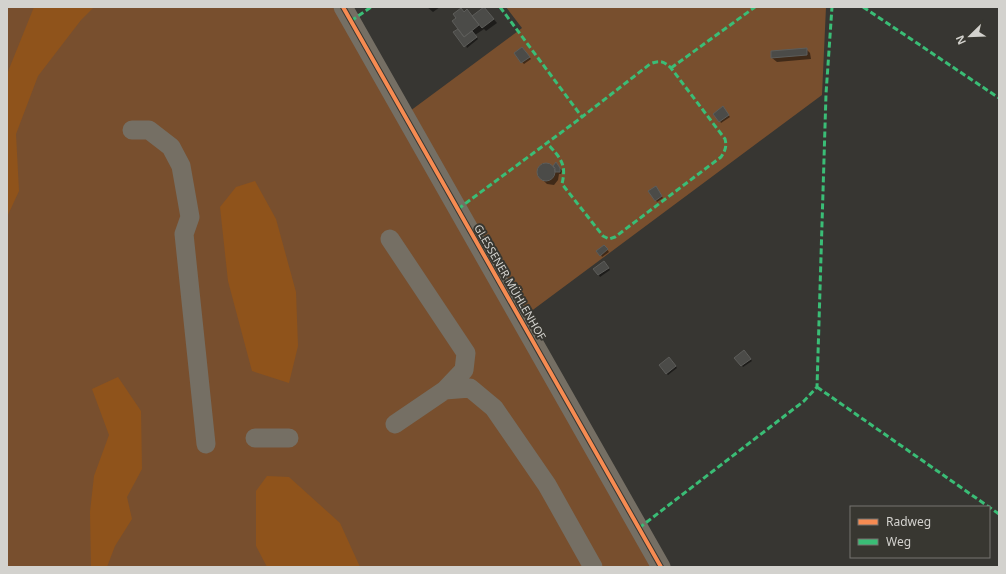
<svg xmlns="http://www.w3.org/2000/svg" width="1006" height="574" font-family="'Noto Sans',sans-serif">
<rect width="100%" height="100%" fill="#373632"/>
<!-- green -->
<path fill="#784f2e" d="M7,7H333L516,321L656,567H7Z
M506,7H826L822,95L526,315L410,111L522,28Z"/>
<!-- forest -->
<path fill="#8f531b" d="M34,7H94L81,20L38,76L16,134L19,191L7,217V74Z
M255,181L276,219L296,292L298,346L289,383L252,371L228,281L220,207L236,187Z
M118,377L141,411L142,469L127,497L132,519L115,546L107,567H91L90,512L94,476L109,435L92,389Z
M267,476L289,477L340,523L360,567H267L256,546V491Z"/>
<!-- shadow -->
<path fill="#0007" d="M427,7H440L433,12Z
M485,7H488L485,9L497,23L486,31L484,29L475,35L478,39L467,48L459,29L464,13L467,11L473,17Z
M806,49L810,53L811,59L777,62L772,58Z
M524,50L531,59L524,64L522,62Z
M724,109L730,117L721,123L720,121Z
M543,163L549,164L553,167L556,163L562,171L561,174H559L558,180L554,185L547,184L538,175V168Z
M657,189L663,198L657,202L650,192Z
M606,248L609,252L602,257L601,255Z
M606,264L610,270L600,277L595,269Z
M746,353L752,361L743,367L736,358Z
M671,360L677,368L668,375L666,373Z"/>
<!-- building -->
<path fill="#4b4b48" stroke="#5d5d5a" d="M484,7L494,19L482,28L472,16Z
M461,8L464,12L467,9L479,25L464,37L452,21L456,18L453,14Z
M458,29L464,37L472,31L477,37L464,47L453,32Z
M522,47L530,57L521,63L514,53Z
M807,48V55L771,58V51Z
M723,106L729,115L719,122L713,114Z
M556,162L560,168V172H555V168L553,166Z
M537 172a9 9 0 1 1 18 0a9 9 0 1 1-18 0Z
M656,186L662,196L655,201L648,191Z
M604,245L608,249L600,256L596,251Z
M604,261L609,268L598,275L593,269Z
M744,350L751,359L741,366L734,358Z
M669,357L676,366L666,374L659,365Z"/>
<g fill="none" stroke-linecap="round" stroke-linejoin="round">
<!-- minor -->
<path stroke="#756f64" stroke-width="19" d="M343,7L661,567
M132,130H149L171,147L181,166L190,217L184,234L206,444
M390,239L466,353L464,370L445,390
M395,424L445,390L470,388L494,408L547,485L593,567
M255,438H289"/>
<!-- quiet -->
<path stroke="#3abd76" stroke-width="3" stroke-dasharray="6 3" stroke-linecap="butt" d="M500,7L582,117
M863,7L999,98
M351,21L371,7
M671,68L755,7
M458,209L582,117L650,64C659,60 664,61 671,68L725,139C727,147 725,151 721,157L615,237L609,239L603,236L562,184C567,163 560,158 547,143
M817,387L999,514
M639,528L804,401L817,387L826,94L832,7"/>
<!-- cycleway casing -->
<g stroke="#383731" stroke-width="6">
<path id="cycleway" d="M343,7L661,567"/>
</g>
<!-- cycleway -->
<use href="#cycleway" stroke="#f68b52" stroke-width="4"/>
</g>
<g text-anchor="middle" stroke-width="4" stroke-linejoin="round" paint-order="stroke">
<!-- street labels -->
<g font-size="11" fill="#d3d2ce" stroke="#383731">
<text transform="translate(510 282) rotate(60)" y="4">GLESSENER MÜHLENHOF</text>
</g>
</g>
<!-- border -->
<rect width="1006" height="574" fill="none" stroke="#d3d2ce" stroke-width="16"/>
<!-- legend -->
<rect x="850" y="506" width="140" height="52" fill="#383731" stroke="#767570"/>
<rect x="858" y="519" width="20" height="6" fill="#f68b52" stroke="#767570"/>
<text x="886" y="526" font-size="12" fill="#d3d2ce">Radweg</text>
<rect x="858" y="539" width="20" height="6" fill="#3abd76" stroke="#767570"/>
<text x="886" y="546" font-size="12" fill="#d3d2ce">Weg</text>
<!-- north arrow -->
<g transform="translate(970 36) rotate(247)" stroke="#383731" stroke-width="3" paint-order="stroke">
<path d="M0-3L7 15L0 10L-7 15Z" fill="#d3d2ce"/>
<text y="-6" font-size="11" font-weight="bold" text-anchor="middle" fill="#d3d2ce">N</text>
</g>
</svg>
